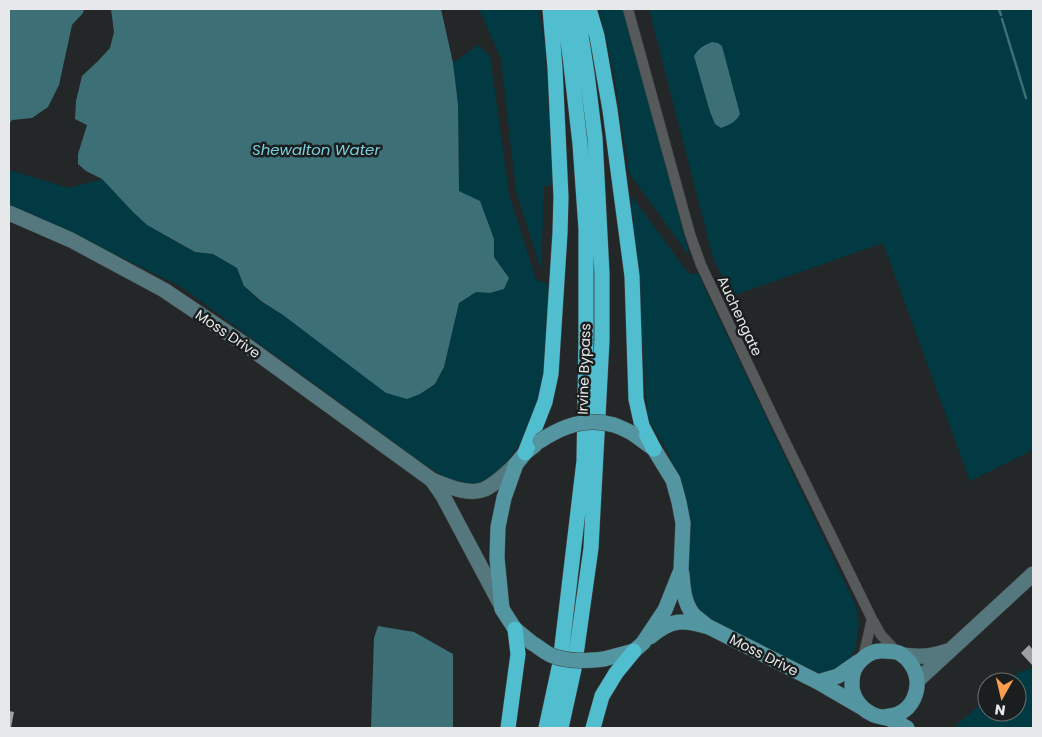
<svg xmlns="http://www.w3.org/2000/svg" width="1042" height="737" font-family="Poppins,sans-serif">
<rect width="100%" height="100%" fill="#242728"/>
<!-- green -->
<path fill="#013a42" d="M479,9H538L545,44L553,185L544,186L541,270L516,191L501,59Z
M599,9H624L690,257L629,173L614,75Z
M649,9H1033V450L970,481L883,243L732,296L713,258Z
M478,45L490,56L509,194L536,280L549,284C548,304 548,324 547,345C547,355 548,365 547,375C544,407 506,484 470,485C453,485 439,473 425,465L180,286L29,213L9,206V170L69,188L102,179L133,212L147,225L194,252L213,254L237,268L244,286L260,301L420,394L436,384L444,367L459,303L476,292L490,293L509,278L494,257V239L459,191L458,104L453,63Z
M631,195L688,273L699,274L703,285L856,606L859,624L855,650L847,663L828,673H810L711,621L696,606L688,590L686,504L668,452L648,419Z
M1033,668V728H958L956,725L987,699V712H1017V682H1007L1019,672Z"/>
<!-- water -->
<path fill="#3d6f77" d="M9,9H84L83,13L72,25L59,85L48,107L32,118L12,120L9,124Z
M111,9H441L453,63L458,104L459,191L480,201L494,239V257L509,278L504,289L490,293L476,292L459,303L444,367L435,384L420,394L407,399L386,393L283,315L261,301L244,286L237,268L213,254L195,252L147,225L133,212L102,179L86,171L78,164V154L87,125L75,119L76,101L82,76L98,61L110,48L114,32Z
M712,42L718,43L722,46L740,114C736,122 729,125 721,128L715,124L710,112L694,56C699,48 704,45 712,42Z
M378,626L414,632L453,654V728H371L374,638Z"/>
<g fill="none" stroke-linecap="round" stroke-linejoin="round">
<!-- stream -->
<path stroke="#3d6f77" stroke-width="2.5" d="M999,9L1001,15
M1002,19L1026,98"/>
</g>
<!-- building -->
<path fill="#9da1a1" d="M1029,645L1033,650V666L1021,653Z
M9,711L14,712L11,728H9Z"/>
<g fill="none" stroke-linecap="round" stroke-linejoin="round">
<!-- street casing -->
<g stroke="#414445" stroke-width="11">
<path id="street" d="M628,9L690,234L701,265L778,427L872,619L881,635L897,652
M863,658L872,619"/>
</g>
<!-- secondary casing -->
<g stroke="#414445" stroke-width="16">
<path id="secondary" d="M9,213L71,240L164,290L250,348L432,480C447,486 469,496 485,489C497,483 507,473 516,464
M432,480L443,496L502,607
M902,655C919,657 930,657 947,651
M918,680L1033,574"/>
</g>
<!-- primary casing -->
<g stroke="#414445" stroke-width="16">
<path id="primary" d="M682,574C683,588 684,603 693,614C696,618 702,621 706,625
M650,637C671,619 683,619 709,627L818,682L861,707
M532,643L515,629L502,609L497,558L498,527L504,498L516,464L525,453L535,445
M604,659L634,651L643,643L665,610L681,570L683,523L679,502L673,480L654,449L632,433
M818,682L838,676L858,662
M883,717C888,716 893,716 898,714C905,711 911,705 914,698C921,682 916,665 901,654C896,651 889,651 883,651C872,650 863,657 857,665C852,672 852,679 852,687C853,698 861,709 872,714C877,717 884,717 890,719C896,722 902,725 907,728"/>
</g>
<!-- highway casing -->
<g stroke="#414445" stroke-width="16">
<path id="highway" d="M589,9L597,36L610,110L632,276L636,399L642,426L654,449
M525,453L545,402L551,374L560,233L561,197L555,68L550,9
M508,728L518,654L515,629
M546,728L560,663L584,461L586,340V229L580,144L570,56L563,9
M561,728L574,669L591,548L602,340V274L595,138L587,74L577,9
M593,728L602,696L616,673L634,651"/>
</g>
<!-- street -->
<use href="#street" stroke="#565a5b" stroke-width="10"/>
<!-- secondary -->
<use href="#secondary" stroke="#54787e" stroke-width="15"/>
<!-- primary -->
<use href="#primary" stroke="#5396a1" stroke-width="15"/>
<!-- highway -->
<use href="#highway" stroke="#51becf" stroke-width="15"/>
<!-- primary-bridge casing -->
<g stroke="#414445" stroke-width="16" stroke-linecap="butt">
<path id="primary-bridge" d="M540,441C562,426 588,417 614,425C620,427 626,430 632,433
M532,643C539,647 545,653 553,656C570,662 586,661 604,659"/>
</g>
<!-- primary-bridge -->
<use href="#primary-bridge" stroke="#5396a1" stroke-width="15"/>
</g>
<g text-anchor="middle" stroke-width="5" stroke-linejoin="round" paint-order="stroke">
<!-- street labels -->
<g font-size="14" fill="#e6e8e9" stroke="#1b1e1e">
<text transform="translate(740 316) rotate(65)" y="5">Auchengate</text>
<text transform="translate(228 334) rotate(34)" y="5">Moss Drive</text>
<text transform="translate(584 369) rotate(-88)" y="5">Irvine Bypass</text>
<text transform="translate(764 655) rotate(27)" y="5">Moss Drive</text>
</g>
<!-- water labels -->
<g font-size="15" font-style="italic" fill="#7bd0de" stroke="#1b1e1e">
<text x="316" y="155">Shewalton Water</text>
</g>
</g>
<!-- border -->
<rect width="1042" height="737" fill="none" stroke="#e6e8e9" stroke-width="20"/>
<!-- north arrow -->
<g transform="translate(1002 697) rotate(188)"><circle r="24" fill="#1b1e1e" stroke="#6c6f6f"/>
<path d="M0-4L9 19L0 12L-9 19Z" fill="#fb9e50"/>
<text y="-8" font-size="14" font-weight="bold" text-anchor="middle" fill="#e6e8e9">N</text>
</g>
</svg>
